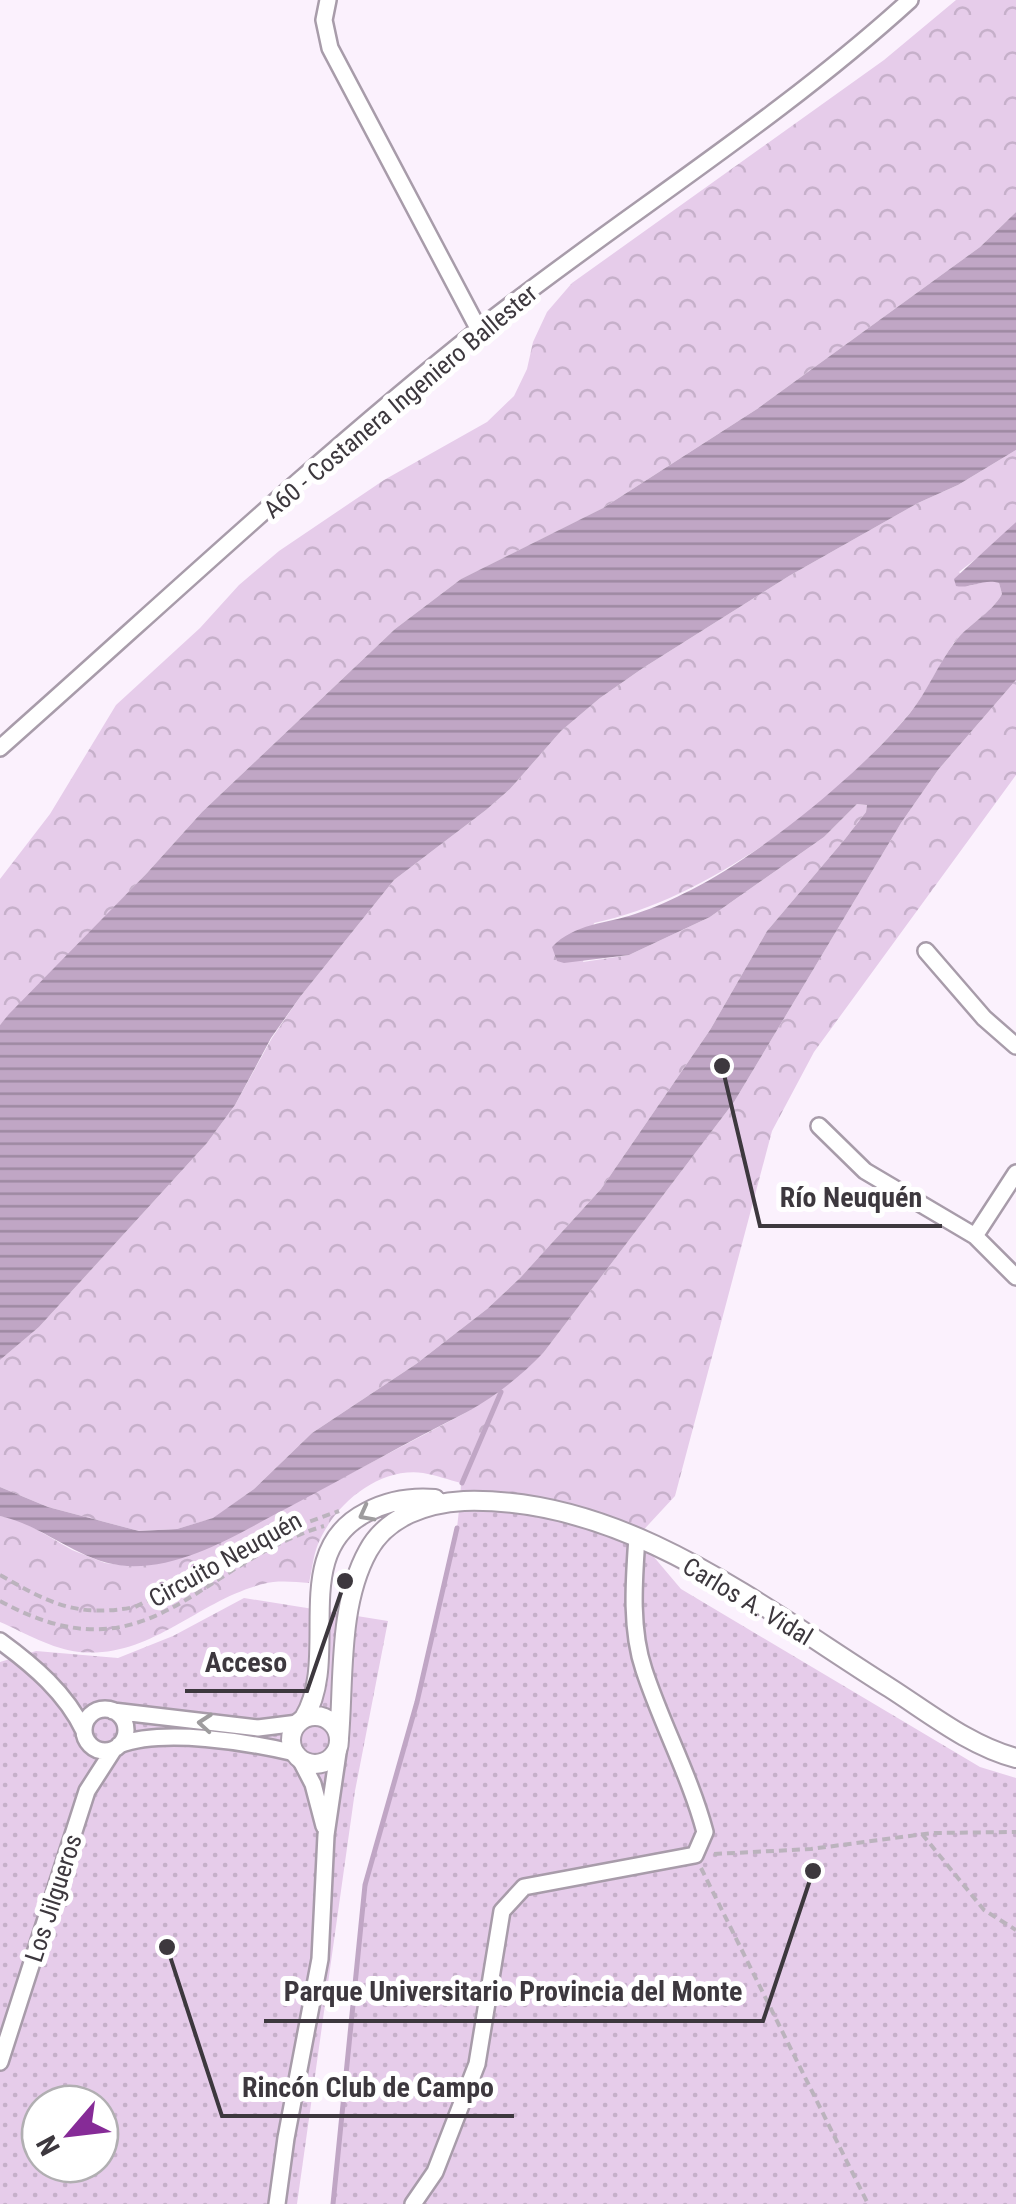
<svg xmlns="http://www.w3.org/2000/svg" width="1016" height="2204" font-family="'Roboto Condensed',sans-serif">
<defs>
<pattern id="grass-dots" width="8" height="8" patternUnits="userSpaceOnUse" patternTransform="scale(2.5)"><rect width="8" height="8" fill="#e6ccea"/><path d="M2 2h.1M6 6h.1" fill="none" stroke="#c6b0ca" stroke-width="1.8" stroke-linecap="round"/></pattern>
<pattern id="forest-crowns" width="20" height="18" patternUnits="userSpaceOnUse" patternTransform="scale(2.5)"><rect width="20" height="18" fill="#e6ccea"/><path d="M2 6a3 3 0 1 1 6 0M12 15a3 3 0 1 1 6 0" fill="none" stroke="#c6b0ca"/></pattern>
<pattern id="water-rules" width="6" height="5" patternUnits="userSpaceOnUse" patternTransform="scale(2.5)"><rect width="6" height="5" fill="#c0a6c5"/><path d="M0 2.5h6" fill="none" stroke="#9d88a1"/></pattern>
</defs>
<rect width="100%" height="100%" fill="#fbf1fd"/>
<!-- grass -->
<path fill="url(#grass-dots)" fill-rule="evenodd" d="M460,1501H481L637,1537L681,1589L980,1767L1016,1778V2204H333L365,1885L417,1702L457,1528Z
M244,1598L388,1621L355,1791L297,2204H0V1662L36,1651L118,1658L173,1636ZM40,2104H100V2164H40Z"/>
<!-- forest -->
<path fill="url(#forest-crowns)" d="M956,0H1016V212L980,247L757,409L603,508L461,579L395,629L202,812L147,873L0,1025V879L50,814L116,705L200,628L239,585L279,551L384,480L487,422L514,396L527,369L533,342L547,312L572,283L884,60Z
M1016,450V522L996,543L959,572L969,586L991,580L999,583L1002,594C991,614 968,624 954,643C938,665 927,693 909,714C834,803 709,899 594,923L583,962L629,955L710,917L824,837L857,804L867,805L866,812L845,839L767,931L710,1030L601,1189L520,1278L487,1309L416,1364L312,1433L254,1489L214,1518L177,1529L139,1531L48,1507L0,1487V1360L39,1327L207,1143L235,1105L272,1038L300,997L394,880L486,810L510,789L561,731L600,698L643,668L789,576L918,503L958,485Z
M1016,680V775L814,1052L772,1131L675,1496L637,1537L605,1523L460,1501L461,1483C449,1480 436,1475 423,1473C378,1467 334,1505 318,1544C313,1556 312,1571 309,1583C294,1582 278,1580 263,1584C198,1600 151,1659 79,1652C52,1649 25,1633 0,1622V1516L22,1521L72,1550L105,1563L130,1566L188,1555L253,1525L467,1412L544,1352L734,1102L901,823L938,770Z"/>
<!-- water -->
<path fill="url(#water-rules)" d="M1016,212V450L958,485L918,503L789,576L643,668L600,698L561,731L510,789L486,810L394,880L300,997L271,1038L235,1105L207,1143L39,1327L0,1360V1025L9,1014L147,873L202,812L395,629L461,579L603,508L757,409L980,247Z
M1016,522V680L938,770L901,823L734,1102L544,1352C520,1377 497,1395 467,1412C407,1442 350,1475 291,1506C242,1531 185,1569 127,1566C79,1563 46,1526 0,1516V1487L48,1507L139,1531L177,1529L213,1518L254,1489L312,1433L416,1364L487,1309L520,1278L601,1189L710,1030L767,931L845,839L866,812L867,805L857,804L824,837L710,917L629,955L564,963L557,961L552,947C575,923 606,924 635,914C654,908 673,899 691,890C761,854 860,774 910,713C927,692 938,664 955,642C968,624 991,614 1002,594L999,583C984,578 971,589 956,586L954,579Z"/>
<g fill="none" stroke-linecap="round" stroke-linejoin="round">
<!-- stream -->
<path stroke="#c0a6c5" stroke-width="5" d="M462,1483L501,1392
M333,2204L365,1885L417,1702L457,1528"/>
<!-- minor casing -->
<g stroke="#a89caa" stroke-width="20">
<path id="minor" d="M328,0L324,20L330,48L479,330
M0,748C158,608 313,462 478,330C620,218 776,122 910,0
M926,951L984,1018L1016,1046
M819,1126L865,1171L975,1236L1016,1277
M975,1236L1016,1173
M0,1641C33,1665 66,1693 84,1731
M84 1730a21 21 0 1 1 42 0a21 21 0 1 1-42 0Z
M113,1711L258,1728L298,1723
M119,1745C163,1728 248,1742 295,1753
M300,1759L313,1784L324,1826
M0,2062L87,1791L114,1749
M277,2204L286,2138L320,1959L326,1835L339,1746
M413,2204L435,2172L477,2064L502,1911L524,1887L695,1855L705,1832C690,1776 662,1725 644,1670C630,1629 634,1580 637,1537"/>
</g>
<!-- tertiary casing -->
<g stroke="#a89caa" stroke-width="22">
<path id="tertiary" d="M291 1740a24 24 0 1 1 48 0a24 24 0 1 1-48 0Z
M304,1718C342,1655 287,1552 367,1512C388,1501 411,1497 435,1499
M339,1738C344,1679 338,1605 368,1551C387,1516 427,1503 464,1501C625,1496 761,1607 890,1688C929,1713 970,1746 1016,1758"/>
</g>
<!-- path -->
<path stroke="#bbb3bd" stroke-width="4" stroke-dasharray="8 5" stroke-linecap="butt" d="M0,1575C49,1603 77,1618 135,1607L286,1530L339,1511
M0,1601C150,1683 195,1565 324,1526
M922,1834L984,1910L1016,1930
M714,1854L811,1849L932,1833L1016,1832
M701,1868L868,2204"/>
<!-- minor -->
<use href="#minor" stroke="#fff" stroke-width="15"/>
<!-- tertiary -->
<use href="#tertiary" stroke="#fff" stroke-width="18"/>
</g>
<!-- one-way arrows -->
<defs><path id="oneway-chevron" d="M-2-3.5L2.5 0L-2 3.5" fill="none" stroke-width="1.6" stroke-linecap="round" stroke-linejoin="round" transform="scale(2.5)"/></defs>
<g stroke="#9e9c9e">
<use href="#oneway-chevron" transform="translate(366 1514) rotate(152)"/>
<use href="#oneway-chevron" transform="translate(205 1723) rotate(-175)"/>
</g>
<g text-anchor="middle" stroke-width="10" stroke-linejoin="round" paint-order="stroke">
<!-- street labels -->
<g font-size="25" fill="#3d383e" stroke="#fff">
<text transform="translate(400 401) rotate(-40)" y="9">A60 - Costanera Ingeniero Ballester</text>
<text transform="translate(225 1559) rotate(-29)" y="9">Circuito Neuquén</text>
<text transform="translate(748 1601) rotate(31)" y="9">Carlos A. Vidal</text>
<text transform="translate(53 1898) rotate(-72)" y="9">Los Jilgueros</text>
</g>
</g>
<!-- callouts -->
<path fill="none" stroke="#3d383e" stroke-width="4" d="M722 1066L760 1226H942M345 1581L307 1691H185M813 1871L763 2021H264M167 1947L222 2116H514"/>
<g fill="#3d383e" stroke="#fff" stroke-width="4">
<circle cx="722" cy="1066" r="10"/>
<circle cx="345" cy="1581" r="10"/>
<circle cx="813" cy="1871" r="10"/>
<circle cx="167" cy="1947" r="10"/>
</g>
<g font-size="28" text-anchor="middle" font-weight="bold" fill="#3d383e" stroke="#fff" stroke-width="10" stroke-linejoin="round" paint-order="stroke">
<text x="851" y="1207">Río Neuquén</text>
<text x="246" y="1672">Acceso</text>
<text x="513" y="2001">Parque Universitario Provincia del Monte</text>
<text x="368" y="2097">Rincón Club de Campo</text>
</g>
<!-- north arrow -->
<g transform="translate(70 2134) rotate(242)"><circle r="48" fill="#ffffff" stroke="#b1afb2" stroke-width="2.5"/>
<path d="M0-8L18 38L0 25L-18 38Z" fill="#862b97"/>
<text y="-15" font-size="28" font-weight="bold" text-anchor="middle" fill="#3d383e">N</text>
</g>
</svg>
